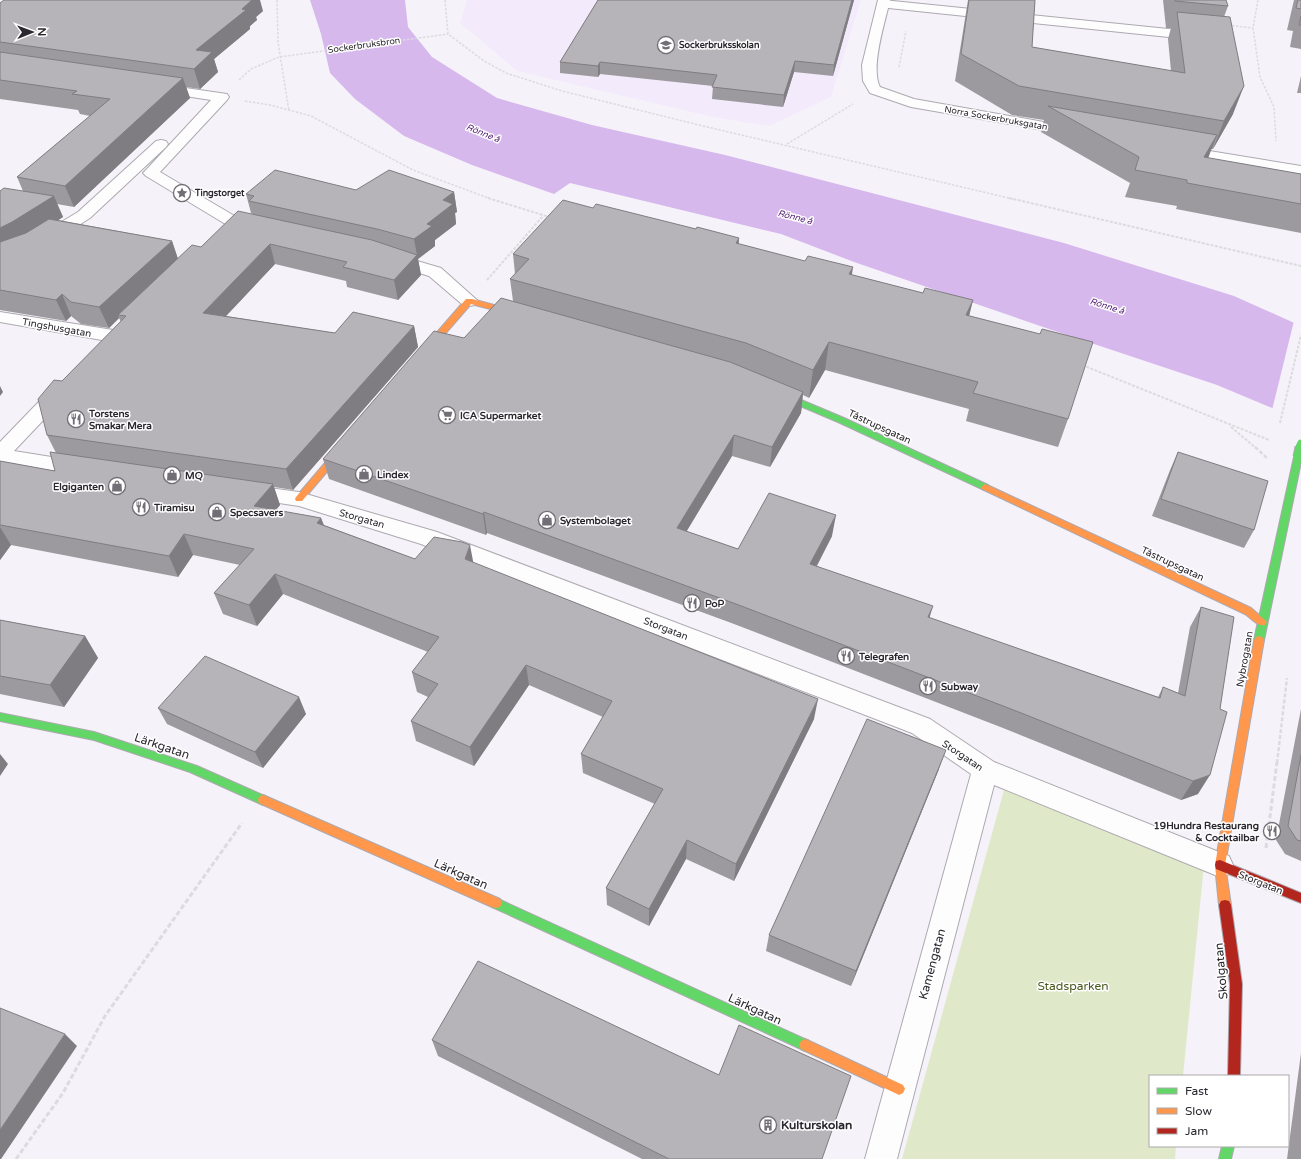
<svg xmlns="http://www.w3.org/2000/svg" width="1301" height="1159" font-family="'Varela Round',sans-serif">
<rect width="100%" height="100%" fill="#f6f2fa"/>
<!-- built -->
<path fill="#f3eafb" d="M467,0H861L831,97L769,126L713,117L517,71L460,23Z"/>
<!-- green -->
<path fill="#dfe9c9" d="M1004,790L1204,865L1183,1076H1150V1146H1176L1175,1159H902Z"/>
<!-- water -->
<path fill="#d6b8ed" d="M310,0H405L408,27L432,57L497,98L592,125L725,155L1064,243L1234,296L1301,326V420L1217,385L1052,330L854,262L781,234L570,183L554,194L472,165L404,136L355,99L330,73L321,34Z"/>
<!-- pier -->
<path fill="#f6f2fa" d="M1294,321L1301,324V422L1272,410Z"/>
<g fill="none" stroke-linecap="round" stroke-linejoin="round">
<!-- lane casing -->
<g stroke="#ada9b0" stroke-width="2">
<path id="lane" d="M883,0L1198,32L1202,33L1204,36L1202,39L1198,40L879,7L877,4L879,1Z"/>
</g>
<!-- street casing -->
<g stroke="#ada9b0" stroke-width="2">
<path id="street" d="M878,0H890C885,22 870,68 880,87L914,99L1072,127L1077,128L1079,131L1077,134L1072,135L911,107L870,93L863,81L862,65Z
M158,84L227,94L229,97L227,100L160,172L238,218L264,224L266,227L264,230L258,232L227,225L146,176L143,173L146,170L211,100L153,91L151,88L153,85Z
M161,140L166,141L168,144L166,147L90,218L35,253L0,267V256L23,245L78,212L156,141Z
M1179,146L1301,166V176L1174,153L1172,150L1174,147Z
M390,253L441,268L478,301L475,305L469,306L463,305L429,276L384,262L382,258L384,254Z
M0,312L113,330L119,332L122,336L119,340L113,342L0,322Z
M62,383L69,385L71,389L69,393L14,451L89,463L92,468L89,473L82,475L0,463V442L55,385Z
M247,485L299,492L437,532L930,719L994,762L1229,856L1233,865L1229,874L1220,877L994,785L897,1159H865L971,774L912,733L421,544L299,506L240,497L237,492L240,487Z"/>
</g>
<!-- fast casing -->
<g stroke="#ada9b0" stroke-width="2">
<path id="fast" d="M775,389L844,418L988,485L989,487L985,490L982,489L838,422L772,394L771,392Z
M1298,454L1301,455V462L1264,640L1262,643H1256L1254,640L1294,457Z
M0,713L94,732L197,766L267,797L268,800L267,803L263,805L190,772L94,740L0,721Z
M496,898L809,1041L811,1045L809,1049L805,1051L801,1049L492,907L490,903L492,899Z
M1222,1146H1234L1231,1159H1219Z"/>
</g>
<!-- slow casing -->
<g stroke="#ada9b0" stroke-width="2">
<path id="slow" d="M466,299H472L524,313L525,315L521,317L471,304L425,357H419V353Z
M345,442L349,445L348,447L302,501H296L295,499L296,497L342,443Z
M985,484L1251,608L1267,622L1265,625C1258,627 1251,618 1245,614L982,489L981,487Z
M1259,636L1262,637L1264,640L1225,865L1231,905L1229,909L1225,910L1221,909L1219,905L1215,865L1254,640L1256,637Z
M263,795L500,899L502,903L500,907L496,908L492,907L259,803L258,800L259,797Z
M805,1039L903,1085L905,1089L903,1093L899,1095L895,1093L801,1049L799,1045L801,1041Z"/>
</g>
<!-- jam casing -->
<g stroke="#ada9b0" stroke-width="2">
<path id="jam" d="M1220,860L1301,893V903L1216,869L1215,865L1216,861Z
M1225,900L1229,901L1231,905L1242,984L1240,1076H1228L1230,984L1219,905L1221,901Z"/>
</g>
<!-- path-far3 -->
<path stroke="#dcdbdd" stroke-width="1.5" stroke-dasharray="2.5 1.5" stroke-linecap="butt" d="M277,0L278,42L289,111
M445,0L448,34L484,61L506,73L562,91L703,126L1013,199
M1258,0L1253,28L1260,77L1274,107L1276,141
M1228,25L1253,28
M899,67L906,31
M239,80L251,69L279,57L448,34
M245,101L270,105L311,116L413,170L491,199
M787,144L853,104"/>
<!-- path-far2 -->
<path stroke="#dcdbdd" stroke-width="2" stroke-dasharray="3 1.5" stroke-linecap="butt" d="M488,198L549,217
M1009,198L1301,266
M487,280L543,216
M1082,365L1269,440
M1231,427L1256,448"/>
<!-- path-far1 -->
<path stroke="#dcdbdd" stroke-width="2.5" stroke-dasharray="4 2" stroke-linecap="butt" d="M1255,447L1267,458
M1277,763L1287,678"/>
<!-- path -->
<path stroke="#dcdbdd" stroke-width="3" stroke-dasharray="5 2.5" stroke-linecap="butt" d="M1266,848L1277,762
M16,1159L63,1093L105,1016L242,823"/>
<!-- lane -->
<use href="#lane" fill="#fefdfe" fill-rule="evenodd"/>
<!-- street -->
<use href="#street" fill="#fefdfe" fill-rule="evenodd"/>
<!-- fast -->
<use href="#fast" fill="#63d668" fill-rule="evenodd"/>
<!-- slow -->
<use href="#slow" fill="#ff974d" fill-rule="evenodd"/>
<!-- jam -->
<use href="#jam" fill="#b3261e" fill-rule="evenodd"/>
<!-- fast-bridge-far1 casing -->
<g stroke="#ada9b0" stroke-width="8" stroke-linecap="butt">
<path id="fast-bridge-far1" d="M1300,448L1301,443"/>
</g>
<!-- fast-bridge casing -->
<g stroke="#ada9b0" stroke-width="11" stroke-linecap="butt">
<path id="fast-bridge" d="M1298,457L1300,447"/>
</g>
<!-- path-bridge -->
<path stroke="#dcdbdd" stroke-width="2" stroke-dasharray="3 1.5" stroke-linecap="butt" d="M1280,423L1301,335"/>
<!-- fast-bridge-far1 -->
<use href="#fast-bridge-far1" stroke="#63d668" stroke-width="7"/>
<!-- fast-bridge -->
<use href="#fast-bridge" stroke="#63d668" stroke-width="9"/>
</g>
<!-- wall -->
<path fill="#9d9a9f" d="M598,0H854L833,76L794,72L783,107L712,99L713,86L600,74L598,77L560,73V62Z
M968,0H1035L1032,47L1171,71L1168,39L1171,28H1166L1163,0H1226L1228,6L1224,17L1233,114L1213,149H1211L1208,158L1301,174V233L1176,209L1177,206L1125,197L1130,183L1041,132L1044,120L1012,115L955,81Z
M1294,0H1301V49L1290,47L1293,31L1287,30Z
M0,3L263,11L256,17L257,20L250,26V29L214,59L218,72L200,89L186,87L190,98L74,207L57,204L63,217L58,220L172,241L178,259L201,247L253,215V214L251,213L246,194L356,190L454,192L457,212L455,213L456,224L435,240V246L418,259L421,275L398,300L347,287L346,281L275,264L226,316L335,333L414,326L418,347L293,490L274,487L280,505L276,510L321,518L324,525L415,559L473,563L814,719L734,881L686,859L649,926L607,905L606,888L655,804L583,773L581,754L603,717L529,685L474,766L416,741L411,721L428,697L417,692L412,672L428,652L283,594L257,626L223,614L214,593L240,565L193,555L178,577L11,545L0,560V461L55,471L56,453L47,435L62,381L121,322L119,318L109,328L81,324L71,316L66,321L0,310V191H23L17,177L90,116L80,114L78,110L0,99Z
M1301,76V93H1297Z
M739,244L852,275L923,293L973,300L969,316L1068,419L1058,447L966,421L969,409L825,370L809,398L803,395L801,413L770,467L732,456L686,531L738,549L832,536L817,566L930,618L1158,697L1163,687L1178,693L1190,627L1201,607L1198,794L1181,800L1003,728L734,624L487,533L486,535L329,479L323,459L464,338L513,301L510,279L515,274L513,254Z
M1178,452L1254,530L1244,548L1152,516L1170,470Z
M0,620L85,636L98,658L64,707L0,694Z
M158,708L306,714L263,768L167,724Z
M1301,709V861L1285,854L1276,840Z
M939,769L851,986L766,951L769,935Z
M432,1040L822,1159H642L438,1056Z
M1301,1053V1159H1287Z"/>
<!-- shaded-wall -->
<path fill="#7f7d82" d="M243,0H260L263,11L256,17L257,20L250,26V29L214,59L218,72L200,89L194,69L196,50L242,9Z
M852,0H854L833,76L834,65Z
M795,61L794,72L783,107L784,95Z
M600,62V74L598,77V66Z
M183,78L190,98L74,207L65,186Z
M1244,86L1233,114L1213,149L1224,121Z
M1217,135L1207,161L1204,157Z
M454,192L457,212L455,213L456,224L435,240V246L418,259L421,275L398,300L394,280L417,255L414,239L427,224L443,200Z
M54,196L63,217L22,244L0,254V228Z
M739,238L738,265L736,243Z
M172,241L179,262L118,315L119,318L109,328L99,307Z
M270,244L275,264L210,333L203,313Z
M853,267L849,295V274Z
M62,294L71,316L66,321L56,300Z
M973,300L966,328V315Z
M414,326L418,347L293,490L286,469Z
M829,342L825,370L809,398L813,370Z
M0,386L3,392L0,396Z
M803,392L801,413L770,467L772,447Z
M734,435L732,456L676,549L677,528Z
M273,484L280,505L261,527L254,506Z
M484,512L487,533L486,535L483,514Z
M836,515L832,536L807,584L810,564Z
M321,518L328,538L317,523Z
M0,527L11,545L0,560Z
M184,534L193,555L178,577L169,556Z
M470,545L474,566L465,559Z
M275,574L283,594L257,626L249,605Z
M933,606L927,626L928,617Z
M85,636L98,658L64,707L50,685Z
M526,665L529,685L474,766L470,747Z
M299,697L306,714L263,768L255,752Z
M818,699L814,719L734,881L736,864Z
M946,750L939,769L851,986L856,971Z
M0,754L8,764L0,776Z
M1210,775L1198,794L1181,800L1193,781Z
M687,840L686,859L649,926V909Z
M65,1034L77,1046L1,1159H0V1130Z"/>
<!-- building -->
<path fill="#b6b3b9" stroke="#7f7d82" d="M4,0H252L242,9L246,10L196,50L212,52L194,69L0,42V3Z
M598,0H852L834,65L795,61L784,95L712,87L717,75L600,62L598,66L560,62Z
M969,0H1035L1032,47L1185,73L1177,12L1230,17L1244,86L1224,121L1019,86L961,54Z
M1175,0H1226L1228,6L1175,1Z
M1298,0H1301V9L1296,8Z
M1301,16V25H1299Z
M0,52L183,78L65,186L17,177L110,99L72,94L77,91L0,80Z
M1048,106L1217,135L1204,157L1301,174V204L1187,183V180L1135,170L1139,157Z
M275,170L356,190L389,170L454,192L443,200L453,204L427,224L432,226L414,239L377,229L249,201L254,196L246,194Z
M4,188L54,196L12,222L0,228V191Z
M563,200L593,208L596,204L696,229L697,227L739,238L736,243L805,261L808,256L853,267L849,274L923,293L925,288L973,300L966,315L1040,334L1042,329L1093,342L1068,419L973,393L978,382L829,342L813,370L746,343L510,279L529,259L513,254Z
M238,211L372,240L417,255L394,280L343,267L347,262L270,244L203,313L335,333L353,312L414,326L286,469L47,435L38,399L54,380L62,381L126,316L118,315L192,245L201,247Z
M49,219L172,241L99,307L71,302L62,294L56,300L0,290V242L26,233Z
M501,298L730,362L803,392L772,447L734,435L677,528L738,549L769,493L836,515L810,564L933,606L928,617L1160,698L1163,687L1185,696L1201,607L1234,617L1220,709L1227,712L1210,775L1193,781L1011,709L736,604L484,512L483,514L323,459L434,331L464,338Z
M50,452L273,484L254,506L321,518L317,523L415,559L434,537L462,542L470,545L465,559L818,699L736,864L687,840L649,909L606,888L663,789L581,754L612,701L526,665L470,747L411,721L438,684L412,672L439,637L275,574L249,605L214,593L254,549L184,534L169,556L0,525V461L55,471Z
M1178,452L1268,481L1254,530L1161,499Z
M0,620L85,636L50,685L0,676Z
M205,656L299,697L255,752L158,708Z
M867,719L946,750L856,971L769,935Z
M1301,755V841L1297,840L1288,826Z
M478,961L719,1075L739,1025L851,1076L822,1159H669L432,1040Z
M0,1008L65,1034L0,1130Z"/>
<!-- icons -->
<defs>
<g id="school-ring" transform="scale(0.9)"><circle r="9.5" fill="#fff" stroke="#726e75" stroke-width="1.5"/><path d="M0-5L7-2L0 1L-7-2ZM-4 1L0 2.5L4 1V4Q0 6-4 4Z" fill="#726e75"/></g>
<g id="sight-ring" transform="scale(0.9)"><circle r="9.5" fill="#fff" stroke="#726e75" stroke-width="1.5"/><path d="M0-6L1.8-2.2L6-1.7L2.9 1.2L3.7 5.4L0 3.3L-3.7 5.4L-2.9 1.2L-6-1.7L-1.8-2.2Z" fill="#726e75"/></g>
<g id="supermarket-ring" transform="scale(0.9)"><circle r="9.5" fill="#fff" stroke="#726e75" stroke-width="1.5"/><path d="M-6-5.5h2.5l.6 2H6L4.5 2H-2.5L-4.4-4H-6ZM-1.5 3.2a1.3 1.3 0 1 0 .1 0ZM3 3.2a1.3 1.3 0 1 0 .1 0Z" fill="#726e75"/></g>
<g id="restaurant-ring" transform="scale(0.9)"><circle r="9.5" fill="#fff" stroke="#726e75" stroke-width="1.5"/><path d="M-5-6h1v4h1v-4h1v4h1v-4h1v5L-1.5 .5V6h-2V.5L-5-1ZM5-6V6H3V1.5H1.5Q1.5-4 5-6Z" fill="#726e75"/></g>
<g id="shop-ring" transform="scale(0.9)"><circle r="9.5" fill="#fff" stroke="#726e75" stroke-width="1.5"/><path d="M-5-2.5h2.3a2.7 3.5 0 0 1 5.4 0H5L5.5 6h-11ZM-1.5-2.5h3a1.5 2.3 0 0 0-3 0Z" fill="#726e75"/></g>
<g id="building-ring" transform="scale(0.9)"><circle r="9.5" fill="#fff" stroke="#726e75" stroke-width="1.5"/><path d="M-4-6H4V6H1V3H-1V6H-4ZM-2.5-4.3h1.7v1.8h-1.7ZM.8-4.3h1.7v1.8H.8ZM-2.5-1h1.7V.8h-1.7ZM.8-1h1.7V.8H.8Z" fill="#726e75"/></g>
</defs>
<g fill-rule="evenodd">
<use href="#school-ring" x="666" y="45"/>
<use href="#sight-ring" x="182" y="193"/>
<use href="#supermarket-ring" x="447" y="415"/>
<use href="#restaurant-ring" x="76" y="419"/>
<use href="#shop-ring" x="364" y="474"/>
<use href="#shop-ring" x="172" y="475"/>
<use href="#shop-ring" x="117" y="486"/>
<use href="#restaurant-ring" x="141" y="507"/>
<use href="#shop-ring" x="217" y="512"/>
<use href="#shop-ring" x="547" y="520"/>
<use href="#restaurant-ring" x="692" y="603"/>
<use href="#restaurant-ring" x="846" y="656"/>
<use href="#restaurant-ring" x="928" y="686"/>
<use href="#restaurant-ring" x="1272" y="831"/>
<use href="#building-ring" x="768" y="1125"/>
</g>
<g text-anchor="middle" stroke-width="3" stroke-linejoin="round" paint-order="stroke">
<!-- far-street labels -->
<g font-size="9" fill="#2b272e" stroke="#fff">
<text transform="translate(364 45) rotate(-8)" y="3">Sockerbruksbron</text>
<text transform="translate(996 118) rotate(10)" y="3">Norra Sockerbruksgatan</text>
</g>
<!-- far-poi labels -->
<g font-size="9" font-weight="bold" fill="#2b272e" stroke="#fff" text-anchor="start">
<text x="679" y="48">Sockerbruksskolan</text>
<text x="195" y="196">Tingstorget</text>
</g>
<!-- far-water labels -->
<g font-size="9" font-style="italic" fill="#501a6f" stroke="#fff">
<text transform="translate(483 133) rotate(22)" y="3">Rönne å</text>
<text transform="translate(795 217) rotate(14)" y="3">Rönne å</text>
<text transform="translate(1107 306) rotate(17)" y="3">Rönne å</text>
</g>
<!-- street labels -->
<g font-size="10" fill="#2b272e" stroke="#fff">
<text transform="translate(57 327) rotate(10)" y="4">Tingshusgatan</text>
<text transform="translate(880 426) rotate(25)" y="4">Tåstrupsgatan</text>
<text transform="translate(362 518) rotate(16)" y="4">Storgatan</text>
<text transform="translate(1173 563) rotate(25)" y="4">Tåstrupsgatan</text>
<text transform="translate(666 628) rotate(21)" y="4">Storgatan</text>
<text transform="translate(1244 659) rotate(-80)" y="4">Nybrogatan</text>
<text transform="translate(963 755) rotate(34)" y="4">Storgatan</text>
<text transform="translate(1261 882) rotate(22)" y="4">Storgatan</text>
</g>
<!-- poi labels -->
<g font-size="10" font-weight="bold" fill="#2b272e" stroke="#fff" text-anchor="start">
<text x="89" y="417">Torstens<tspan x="89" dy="12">Smakar Mera</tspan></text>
<text x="460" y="419">ICA Supermarket</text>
<text x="377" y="478">Lindex</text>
<text x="185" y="479">MQ</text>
<text x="104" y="490" text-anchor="end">Elgiganten</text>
<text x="154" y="511">Tiramisu</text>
<text x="230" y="516">Specsavers</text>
<text x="560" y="524">Systembolaget</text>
<text x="705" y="607">PoP</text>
<text x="859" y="660">Telegrafen</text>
<text x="941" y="690">Subway</text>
<text x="1259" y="829" text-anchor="end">19Hundra Restaurang<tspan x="1259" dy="12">&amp; Cocktailbar</tspan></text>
</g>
<!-- near-street labels -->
<g font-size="12" fill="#2b272e" stroke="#fff">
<text transform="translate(162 746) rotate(19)" y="4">Lärkgatan</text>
<text transform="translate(461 874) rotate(24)" y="4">Lärkgatan</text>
<text transform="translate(932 964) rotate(-75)" y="4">Kamengatan</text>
<text transform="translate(1221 971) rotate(-95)" y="4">Skolgatan</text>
<text transform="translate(755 1009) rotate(25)" y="4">Lärkgatan</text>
</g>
<!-- near-park labels -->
<g font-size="12" fill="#48591f" stroke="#fff">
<text x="1073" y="990">Stadsparken</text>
</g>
<!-- near-poi labels -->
<g font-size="12" font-weight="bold" fill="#2b272e" stroke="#fff" text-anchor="start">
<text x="781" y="1129">Kulturskolan</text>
</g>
</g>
<!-- legend -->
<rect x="1149" y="1075" width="140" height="72" fill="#ffffff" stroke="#aaa9ab"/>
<rect x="1157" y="1088" width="20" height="6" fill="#63d668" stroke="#aaa9ab"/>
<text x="1185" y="1095" font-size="12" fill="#2b272e">Fast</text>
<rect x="1157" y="1108" width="20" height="6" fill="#ff974d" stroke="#aaa9ab"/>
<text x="1185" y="1115" font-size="12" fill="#2b272e">Slow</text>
<rect x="1157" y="1128" width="20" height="6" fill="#b3261e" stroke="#aaa9ab"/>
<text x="1185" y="1135" font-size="12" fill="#2b272e">Jam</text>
<!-- north arrow -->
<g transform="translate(32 32) rotate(89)" stroke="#ffffff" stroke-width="3" paint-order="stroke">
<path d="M0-3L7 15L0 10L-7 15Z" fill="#2b272e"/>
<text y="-6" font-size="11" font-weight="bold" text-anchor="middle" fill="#2b272e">N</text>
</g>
</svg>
